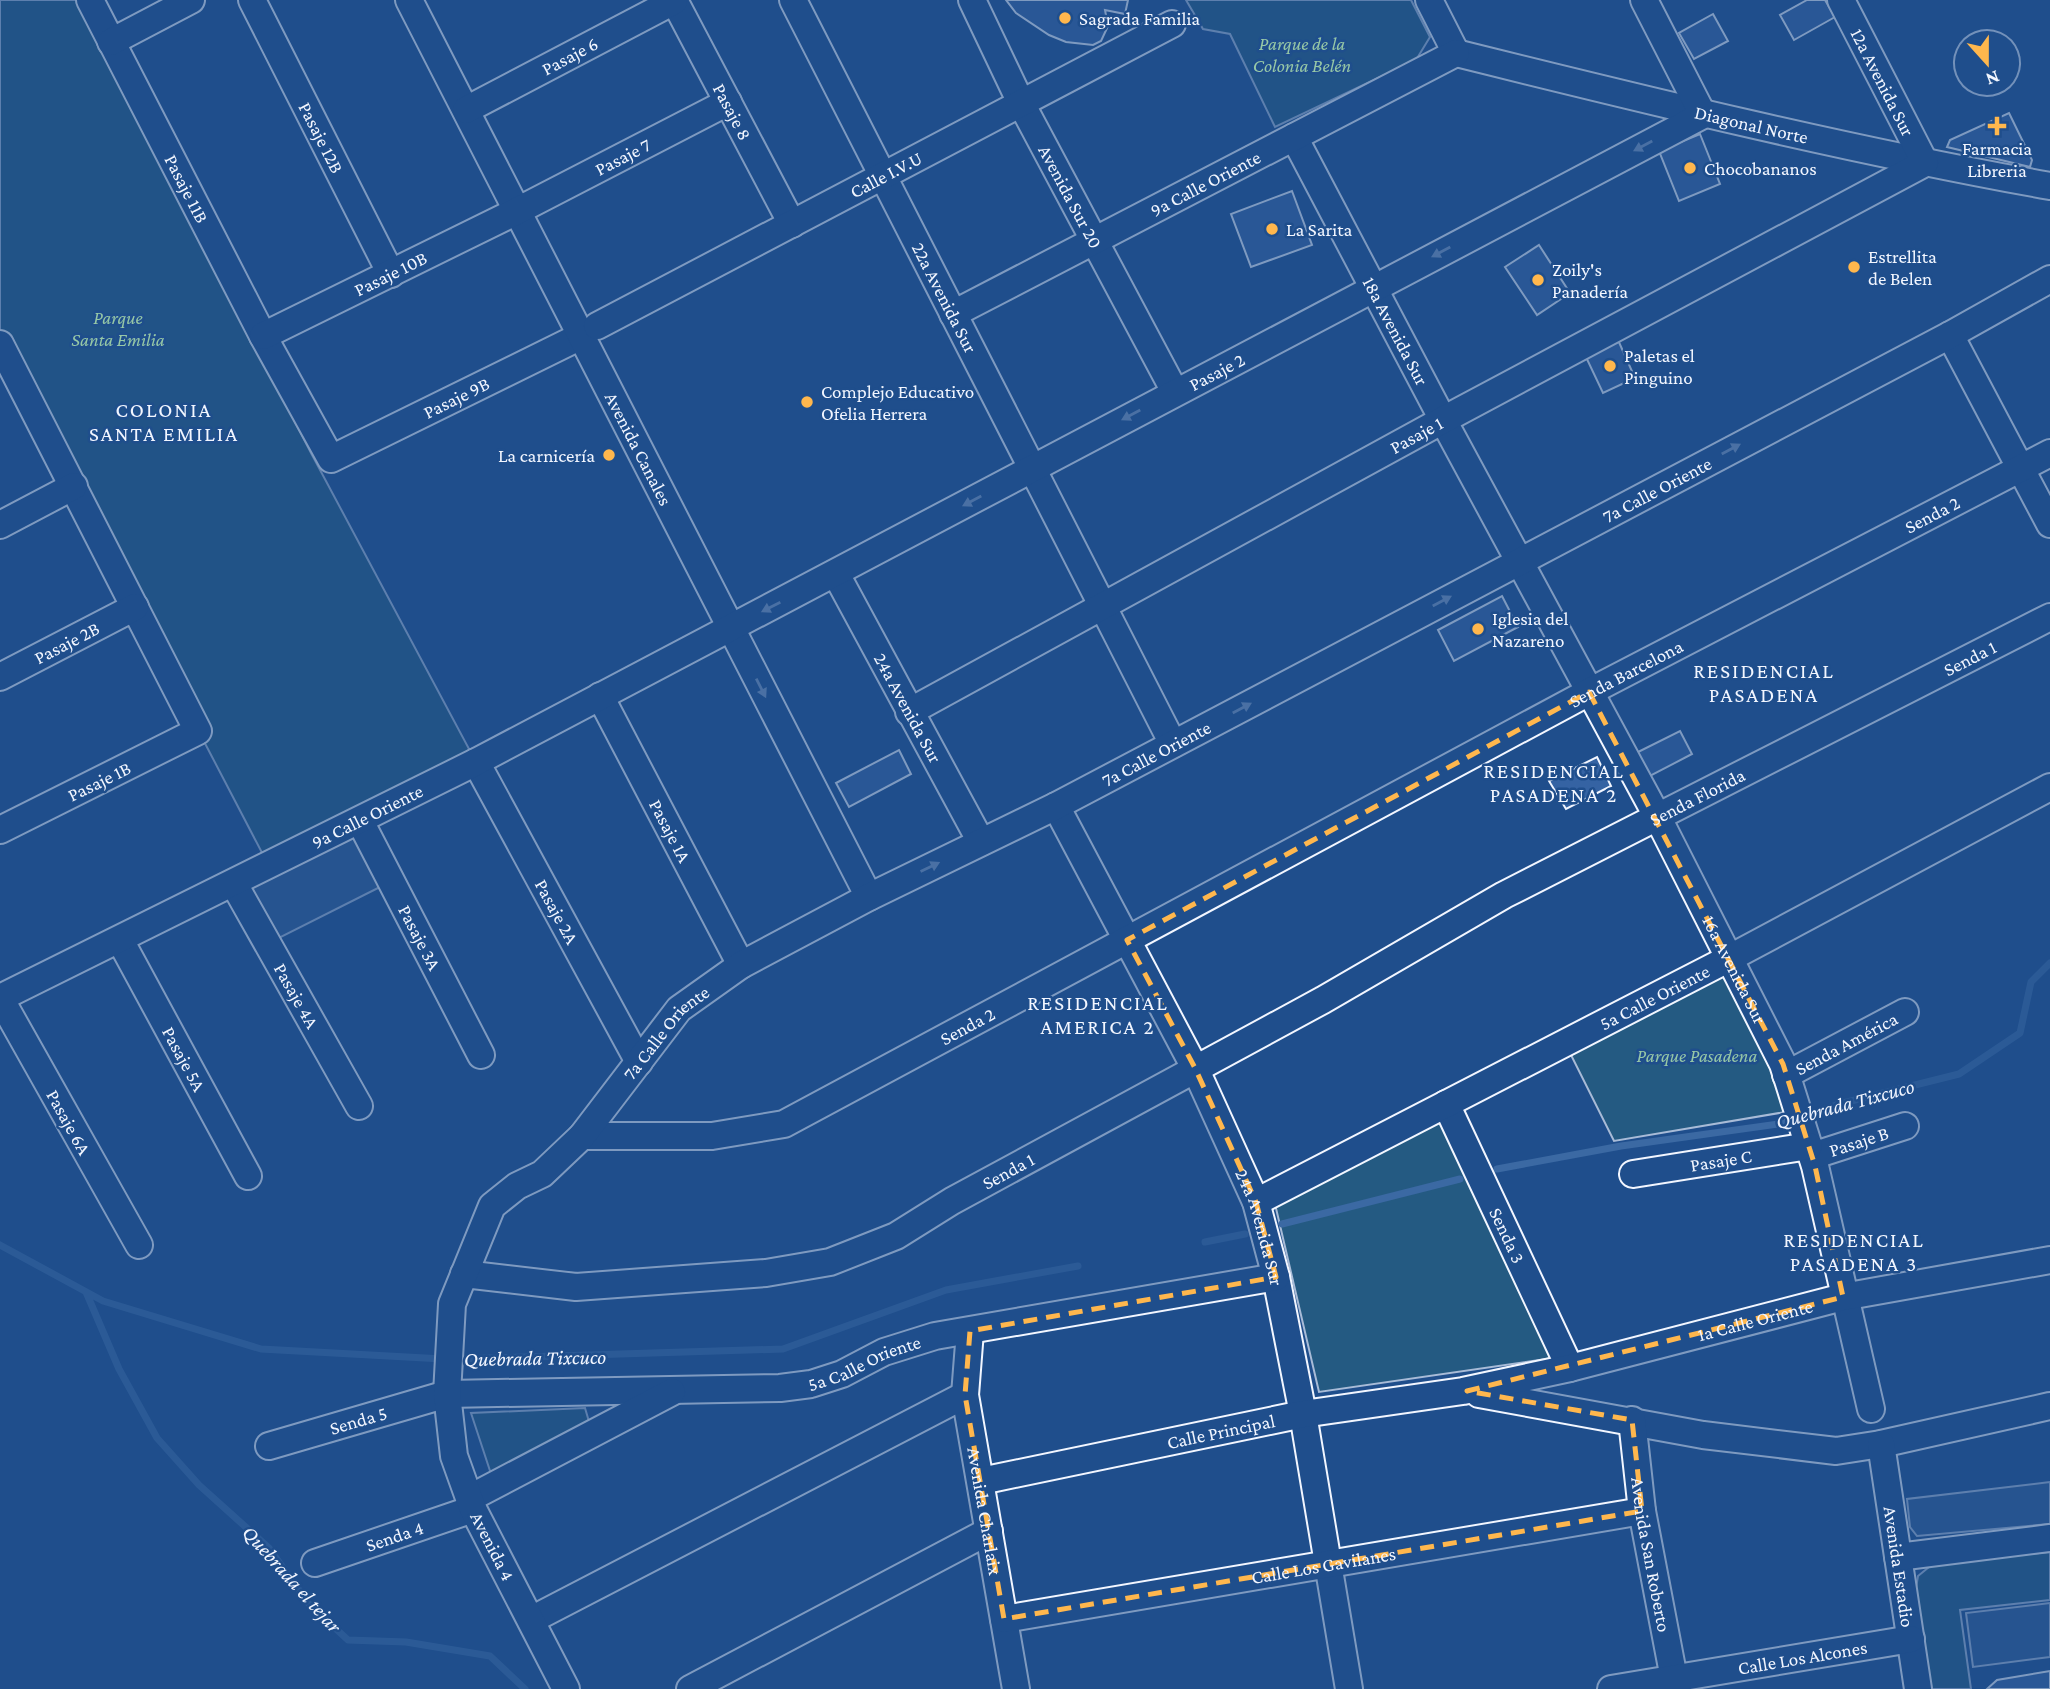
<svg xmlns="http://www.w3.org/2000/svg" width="2050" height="1689" font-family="'Crimson Pro',serif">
<rect width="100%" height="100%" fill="#1f4e8c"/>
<!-- green -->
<path fill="#245a82" stroke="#a8bbd7" stroke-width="2" d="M0,0H79L311,453L476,762L271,870L0,350Z
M1186,0H1411L1430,37L1416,60L1275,127L1230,34L1203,29Z
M1728,959L1797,1110L1614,1141L1565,1043Z
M1440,1118L1553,1358L1319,1392L1275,1204Z
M585,1408L590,1425L494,1483L471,1413Z
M2050,1552V1600L1960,1610L1971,1689H1928L1916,1588L1918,1576L1934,1563Z"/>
<!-- parking -->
<path fill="#305b95" stroke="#a8bbd7" stroke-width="2" d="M356,825L386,884L267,944L239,882Z
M2050,1482V1524L1917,1536L1910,1527L1907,1499Z
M2050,1603V1657L1973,1667L1966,1613Z"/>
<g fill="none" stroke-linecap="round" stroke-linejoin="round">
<!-- stream -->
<path stroke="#3b69a3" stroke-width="7" d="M1497,1169L1621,1146L1786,1123L1839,1104L1959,1074L2020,1033L2031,982L2050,963
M1282,1224L1460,1179
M1205,1242L1245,1234
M0,1245L103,1301L261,1349L443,1359
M86,1292L119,1369L157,1438L199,1485L269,1548L309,1604L348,1640L406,1642L490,1656L525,1689
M455,1359L783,1349L946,1290L1078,1266"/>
</g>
<!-- building -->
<path fill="#3563a3" stroke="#f2f6ff" stroke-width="2" d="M1006,0H1128L1125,14L1105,10L1108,26L1101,41L1093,45L1066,42L1049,35L1016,13Z
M1807,0H1825L1835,17L1794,40L1780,15Z
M1713,14L1728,41L1694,59L1679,33Z
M2009,113L2032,160L2030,167L1947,147L1950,140Z
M1700,134L1720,184L1679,201L1659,151Z
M1292,191L1312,245L1251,267L1231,214Z
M1539,245L1570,293L1537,315L1505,267Z
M1618,340L1635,378L1603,393L1585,355Z
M1502,596L1518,627L1454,661L1438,630Z
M1680,731L1692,754L1648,777L1636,753Z
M899,750L911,774L849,807L836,783Z
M1597,757L1611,786L1566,809L1549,781Z
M2050,1671V1689H1987L1997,1680Z"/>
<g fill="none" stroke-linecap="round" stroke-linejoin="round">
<!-- minor casing -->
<g stroke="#f2f6ff" stroke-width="30">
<g id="minor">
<path id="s1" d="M90,0L263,336L331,459L581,336"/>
<path id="s2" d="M252,0L391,274"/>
<path id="s3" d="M409,0L869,897"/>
<path id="s4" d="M674,0L792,224"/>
<path id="s5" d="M793,0L1173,744"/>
<path id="s6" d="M972,0L1021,103L1175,392"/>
<path d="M1429,0L1456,53"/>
<path d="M111,42L191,0"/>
<path id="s7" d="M1456,53C1653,102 1850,150 2050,186"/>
<path id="s8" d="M466,110L674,1"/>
<path id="s9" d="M1294,137L1443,420L1657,816L1783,1064L1815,1166L1871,1409"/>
<path id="s10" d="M953,314L1456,53"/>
<path id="s11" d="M597,326L1172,24"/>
<path d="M1950,335L2050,524"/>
<path id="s12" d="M263,336L517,211L728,102"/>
<path d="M0,344L198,731L0,830"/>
<path d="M0,525L74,486"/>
<path id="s13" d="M836,574L981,842"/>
<path id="s14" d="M0,677L135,607"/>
<path id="s15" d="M600,696L741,965"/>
<path id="s16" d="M909,712L1443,420L1925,163L1841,0"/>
<path id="s17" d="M476,762L639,1062"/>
<path id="s18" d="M1056,806L1195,1068L1256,1202L1276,1277L1303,1414L1349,1689"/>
<path id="s19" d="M360,821L481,1055"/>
<path id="s20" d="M234,884L359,1106"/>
<path id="s21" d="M120,940L248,1176"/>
<path id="s22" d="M1786,1075L1905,1012"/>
<path id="s23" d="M1446,1104L1570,1368"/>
<path id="s24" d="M582,1136H712L784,1124L1589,692L2050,453"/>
<path id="s25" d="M1812,1156L1905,1126"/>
<path id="s26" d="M1633,1174L1809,1146"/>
<path id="s27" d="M1256,1202L1728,959L2050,787"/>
<path id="s28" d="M139,1245L0,998L476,762L1703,115L1644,0"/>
<path id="s29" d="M464,1274L576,1287L766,1273L830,1262L896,1236L952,1201L1323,1000L1504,895L2050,617"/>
<path id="s30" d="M970,1331L965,1395L1016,1689"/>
<path d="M1479,1394L1703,1435L1836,1451L1881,1444L2050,1406"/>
<path id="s31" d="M1632,1420L1642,1511L1676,1689"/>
<path id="s32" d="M1881,1444L1918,1689"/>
<path id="s33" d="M269,1446L447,1394L780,1388L811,1384L842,1374L884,1352L935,1336L1276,1277"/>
<path id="s34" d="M981,1481L1303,1414L1463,1391L1570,1368L1843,1297L2050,1260"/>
<path d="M470,1498L672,1392"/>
<path d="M1898,1557L2050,1538"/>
<path id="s35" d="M315,1563L473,1509"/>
<path id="s36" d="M1004,1619L1642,1511"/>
<path d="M531,1620L965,1395"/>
<path id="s37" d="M566,1689L473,1509L454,1456L447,1394L452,1304L492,1206L517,1186L542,1174L582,1136L679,1009L741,965L869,897L1056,806L1950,335L2050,279"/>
<path d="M690,1689L989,1531"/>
<path id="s38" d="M1611,1689L1911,1639"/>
</g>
</g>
<!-- minor -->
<use href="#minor" stroke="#1f4e8c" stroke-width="26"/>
</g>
<!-- one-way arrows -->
<defs><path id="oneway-solid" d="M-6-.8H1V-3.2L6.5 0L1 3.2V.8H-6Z" transform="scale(1.75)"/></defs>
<g fill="#7e9ac0">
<use href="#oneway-solid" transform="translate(1643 146) rotate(152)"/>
<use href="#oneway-solid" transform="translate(1441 252) rotate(152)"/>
<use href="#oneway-solid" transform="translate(1131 415) rotate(152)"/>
<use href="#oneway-solid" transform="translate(1731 449) rotate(-28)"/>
<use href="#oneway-solid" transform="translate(972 501) rotate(152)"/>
<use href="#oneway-solid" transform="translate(1442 601) rotate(-28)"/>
<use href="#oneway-solid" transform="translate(771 607) rotate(153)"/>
<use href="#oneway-solid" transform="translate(761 688) rotate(63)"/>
<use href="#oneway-solid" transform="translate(1242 708) rotate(-28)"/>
<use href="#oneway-solid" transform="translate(930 867) rotate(-26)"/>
</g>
<!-- marked area -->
<path d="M0 0H2050V1689H0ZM1589,692L1783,1064L1815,1166L1843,1297L1467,1391L1632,1420L1642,1511L1004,1619L965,1395L970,1331L1276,1277L1256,1202L1195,1068L1127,940Z" fill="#1f4e8c" fill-opacity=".55" fill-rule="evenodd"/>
<path fill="none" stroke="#ffb74d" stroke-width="5" stroke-dasharray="14 9" stroke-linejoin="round" d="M1589,692L1783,1064L1815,1166L1843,1297L1467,1391L1632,1420L1642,1511L1004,1619L965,1395L970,1331L1276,1277L1256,1202L1195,1068L1127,940Z"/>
<!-- markers -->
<g fill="#ffb74d" stroke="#1f4e8c" stroke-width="2.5">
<circle cx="1065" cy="18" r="7"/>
<path d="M1993.5 115.5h7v7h7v7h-7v7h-7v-7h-7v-7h7z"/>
<circle cx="1690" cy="168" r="7"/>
<circle cx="1272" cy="229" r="7"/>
<circle cx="1854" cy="267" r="7"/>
<circle cx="1538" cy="280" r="7"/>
<circle cx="1610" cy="366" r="7"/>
<circle cx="807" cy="402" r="7"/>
<circle cx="609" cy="455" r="7"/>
<circle cx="1478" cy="629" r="7"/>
</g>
<g text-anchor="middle" stroke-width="5" stroke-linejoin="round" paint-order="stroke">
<!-- poi labels -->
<g font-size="19" fill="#f2f6ff" stroke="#1f4e8c" text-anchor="start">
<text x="1079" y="25">Sagrada Familia</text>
<text x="1997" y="155" text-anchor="middle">Farmacia<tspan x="1997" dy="22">Libreria</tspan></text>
<text x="1704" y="175">Chocobananos</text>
<text x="1286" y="236">La Sarita</text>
<text x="1868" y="263">Estrellita<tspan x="1868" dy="22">de Belen</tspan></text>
<text x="1552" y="276">Zoily's<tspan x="1552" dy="22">Panadería</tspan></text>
<text x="1624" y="362">Paletas el<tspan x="1624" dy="22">Pinguino</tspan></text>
<text x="821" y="398">Complejo Educativo<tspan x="821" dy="22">Ofelia Herrera</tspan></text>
<text x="595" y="462" text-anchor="end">La carnicería</text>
<text x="1492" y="625">Iglesia del<tspan x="1492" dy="22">Nazareno</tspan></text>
</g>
<!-- park labels -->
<g font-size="19" font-style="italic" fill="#97c8a6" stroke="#1f4e8c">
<text x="1302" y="50">Parque de la<tspan x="1302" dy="22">Colonia Belén</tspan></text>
<text x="118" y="324">Parque<tspan x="118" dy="22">Santa Emilia</tspan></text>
<text x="1697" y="1062">Parque Pasadena</text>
</g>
<!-- street labels -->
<g font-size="19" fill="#f2f6ff" stroke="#1f4e8c">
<text dy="7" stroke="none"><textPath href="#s8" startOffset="117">Pasaje 6</textPath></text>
<text transform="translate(1883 82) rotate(63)" y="7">12a Avenida Sur</text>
<text dy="7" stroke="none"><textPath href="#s4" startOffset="126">Pasaje 8</textPath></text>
<text dy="7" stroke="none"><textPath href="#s7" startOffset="304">Diagonal Norte</textPath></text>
<text dy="7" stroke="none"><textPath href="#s2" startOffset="154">Pasaje 12B</textPath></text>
<text dy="7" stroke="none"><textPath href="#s12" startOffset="402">Pasaje 7</textPath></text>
<text dy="7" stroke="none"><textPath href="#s11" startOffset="326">Calle I.V.U</textPath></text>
<text dy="7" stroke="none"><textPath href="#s10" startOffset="284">9a Calle Oriente</textPath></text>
<text dy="7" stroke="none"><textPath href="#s1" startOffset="212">Pasaje 11B</textPath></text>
<text dy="7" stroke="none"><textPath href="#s6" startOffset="220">Avenida Sur 20</textPath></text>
<text dy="7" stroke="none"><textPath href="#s12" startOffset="142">Pasaje 10B</textPath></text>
<text dy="7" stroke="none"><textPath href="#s5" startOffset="334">22a Avenida Sur</textPath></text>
<text dy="7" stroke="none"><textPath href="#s9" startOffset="219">18a Avenida Sur</textPath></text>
<text dy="7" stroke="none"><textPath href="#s28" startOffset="1652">Pasaje 2</textPath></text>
<text dy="7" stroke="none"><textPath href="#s1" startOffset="658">Pasaje 9B</textPath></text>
<text dy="7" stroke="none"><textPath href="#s16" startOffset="578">Pasaje 1</textPath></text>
<text dy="7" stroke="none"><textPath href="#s3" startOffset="504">Avenida Canales</textPath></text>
<text dy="7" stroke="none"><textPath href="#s37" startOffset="1900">7a Calle Oriente</textPath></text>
<text dy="7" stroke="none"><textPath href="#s24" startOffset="1503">Senda 2</textPath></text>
<text dy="7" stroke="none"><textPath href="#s14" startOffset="75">Pasaje 2B</textPath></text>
<text dy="7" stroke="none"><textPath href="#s29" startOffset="1659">Senda 1</textPath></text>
<text dy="7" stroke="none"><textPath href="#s24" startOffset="1158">Senda Barcelona</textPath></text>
<text dy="7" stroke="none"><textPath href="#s13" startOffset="152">24a Avenida Sur</textPath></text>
<text dy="7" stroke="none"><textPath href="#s37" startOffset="1334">7a Calle Oriente</textPath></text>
<text transform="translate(99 781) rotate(-26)" y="7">Pasaje 1B</text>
<text dy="7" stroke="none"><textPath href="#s29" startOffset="1353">Senda Florida</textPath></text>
<text dy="7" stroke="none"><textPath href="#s28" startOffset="693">9a Calle Oriente</textPath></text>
<text dy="7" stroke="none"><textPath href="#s15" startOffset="152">Pasaje 1A</textPath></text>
<text dy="7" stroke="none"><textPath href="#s17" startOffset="170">Pasaje 2A</textPath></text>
<text dy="7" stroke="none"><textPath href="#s19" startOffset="131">Pasaje 3A</textPath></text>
<text dy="7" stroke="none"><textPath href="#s9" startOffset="942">16a Avenida Sur</textPath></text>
<text dy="7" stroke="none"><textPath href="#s20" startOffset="128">Pasaje 4A</textPath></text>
<text dy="7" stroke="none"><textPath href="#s27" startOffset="448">5a Calle Oriente</textPath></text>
<text dy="7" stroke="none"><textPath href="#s24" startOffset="411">Senda 2</textPath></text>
<text dy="7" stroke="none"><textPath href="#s37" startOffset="766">7a Calle Oriente</textPath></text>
<text dy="7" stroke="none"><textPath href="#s22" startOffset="68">Senda América</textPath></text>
<text dy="7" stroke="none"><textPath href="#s21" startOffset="135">Pasaje 5A</textPath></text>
<text transform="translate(69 1122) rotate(61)" y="7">Pasaje 6A</text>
<text dy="7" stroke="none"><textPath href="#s25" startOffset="49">Pasaje B</textPath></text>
<text dy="7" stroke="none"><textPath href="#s26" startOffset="89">Pasaje C</textPath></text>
<text dy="7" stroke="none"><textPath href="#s29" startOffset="569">Senda 1</textPath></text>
<text dy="7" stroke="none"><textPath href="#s18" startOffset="469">24a Avenida Sur</textPath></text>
<text dy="7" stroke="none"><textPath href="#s23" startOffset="145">Senda 3</textPath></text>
<text dy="7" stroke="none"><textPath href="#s34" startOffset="791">1a Calle Oriente</textPath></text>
<text dy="7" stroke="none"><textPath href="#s33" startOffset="607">5a Calle Oriente</textPath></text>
<text dy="7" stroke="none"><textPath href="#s33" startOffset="93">Senda 5</textPath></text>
<text dy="7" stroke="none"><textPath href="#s34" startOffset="245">Calle Principal</textPath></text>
<text dy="7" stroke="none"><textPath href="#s30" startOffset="182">Avenida Charlaix</textPath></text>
<text dy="7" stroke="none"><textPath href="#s35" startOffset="84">Senda 4</textPath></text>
<text transform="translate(493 1546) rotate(63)" y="7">Avenida 4</text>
<text dy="7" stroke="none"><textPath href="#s31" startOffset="136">Avenida San Roberto</textPath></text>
<text dy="7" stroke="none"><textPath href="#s36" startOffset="324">Calle Los Gavilanes</textPath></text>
<text dy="7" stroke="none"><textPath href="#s32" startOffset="124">Avenida Estadio</textPath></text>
<text dy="7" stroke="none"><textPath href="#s38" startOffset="194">Calle Los Alcones</textPath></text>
</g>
<!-- neighbourhood labels -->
<g font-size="21" letter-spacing="2" fill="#f2f6ff" stroke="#1f4e8c">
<text x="164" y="417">COLONIA<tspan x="164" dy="24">SANTA EMILIA</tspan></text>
<text x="1764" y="678">RESIDENCIAL<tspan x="1764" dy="24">PASADENA</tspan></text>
<text x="1554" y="778">RESIDENCIAL<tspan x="1554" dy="24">PASADENA 2</tspan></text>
<text x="1098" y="1010">RESIDENCIAL<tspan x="1098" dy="24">AMERICA 2</tspan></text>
<text x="1854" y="1247">RESIDENCIAL<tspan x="1854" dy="24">PASADENA 3</tspan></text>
</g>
<!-- water labels -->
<g font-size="21" font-style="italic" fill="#f2f6ff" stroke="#1f4e8c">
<text transform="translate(1845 1104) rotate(-15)" y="7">Quebrada Tixcuco</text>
<text transform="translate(535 1358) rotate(-1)" y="7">Quebrada Tixcuco</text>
<text transform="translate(292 1579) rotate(48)" y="7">Quebrada el tejar</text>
</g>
</g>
<!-- north arrow -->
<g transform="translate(1987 63) rotate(159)"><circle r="33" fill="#1f4e8c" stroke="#7391ba" stroke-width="2"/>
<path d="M0-5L12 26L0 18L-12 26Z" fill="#ffb74d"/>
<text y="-10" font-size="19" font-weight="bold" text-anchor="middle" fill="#f2f6ff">N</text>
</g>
</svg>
